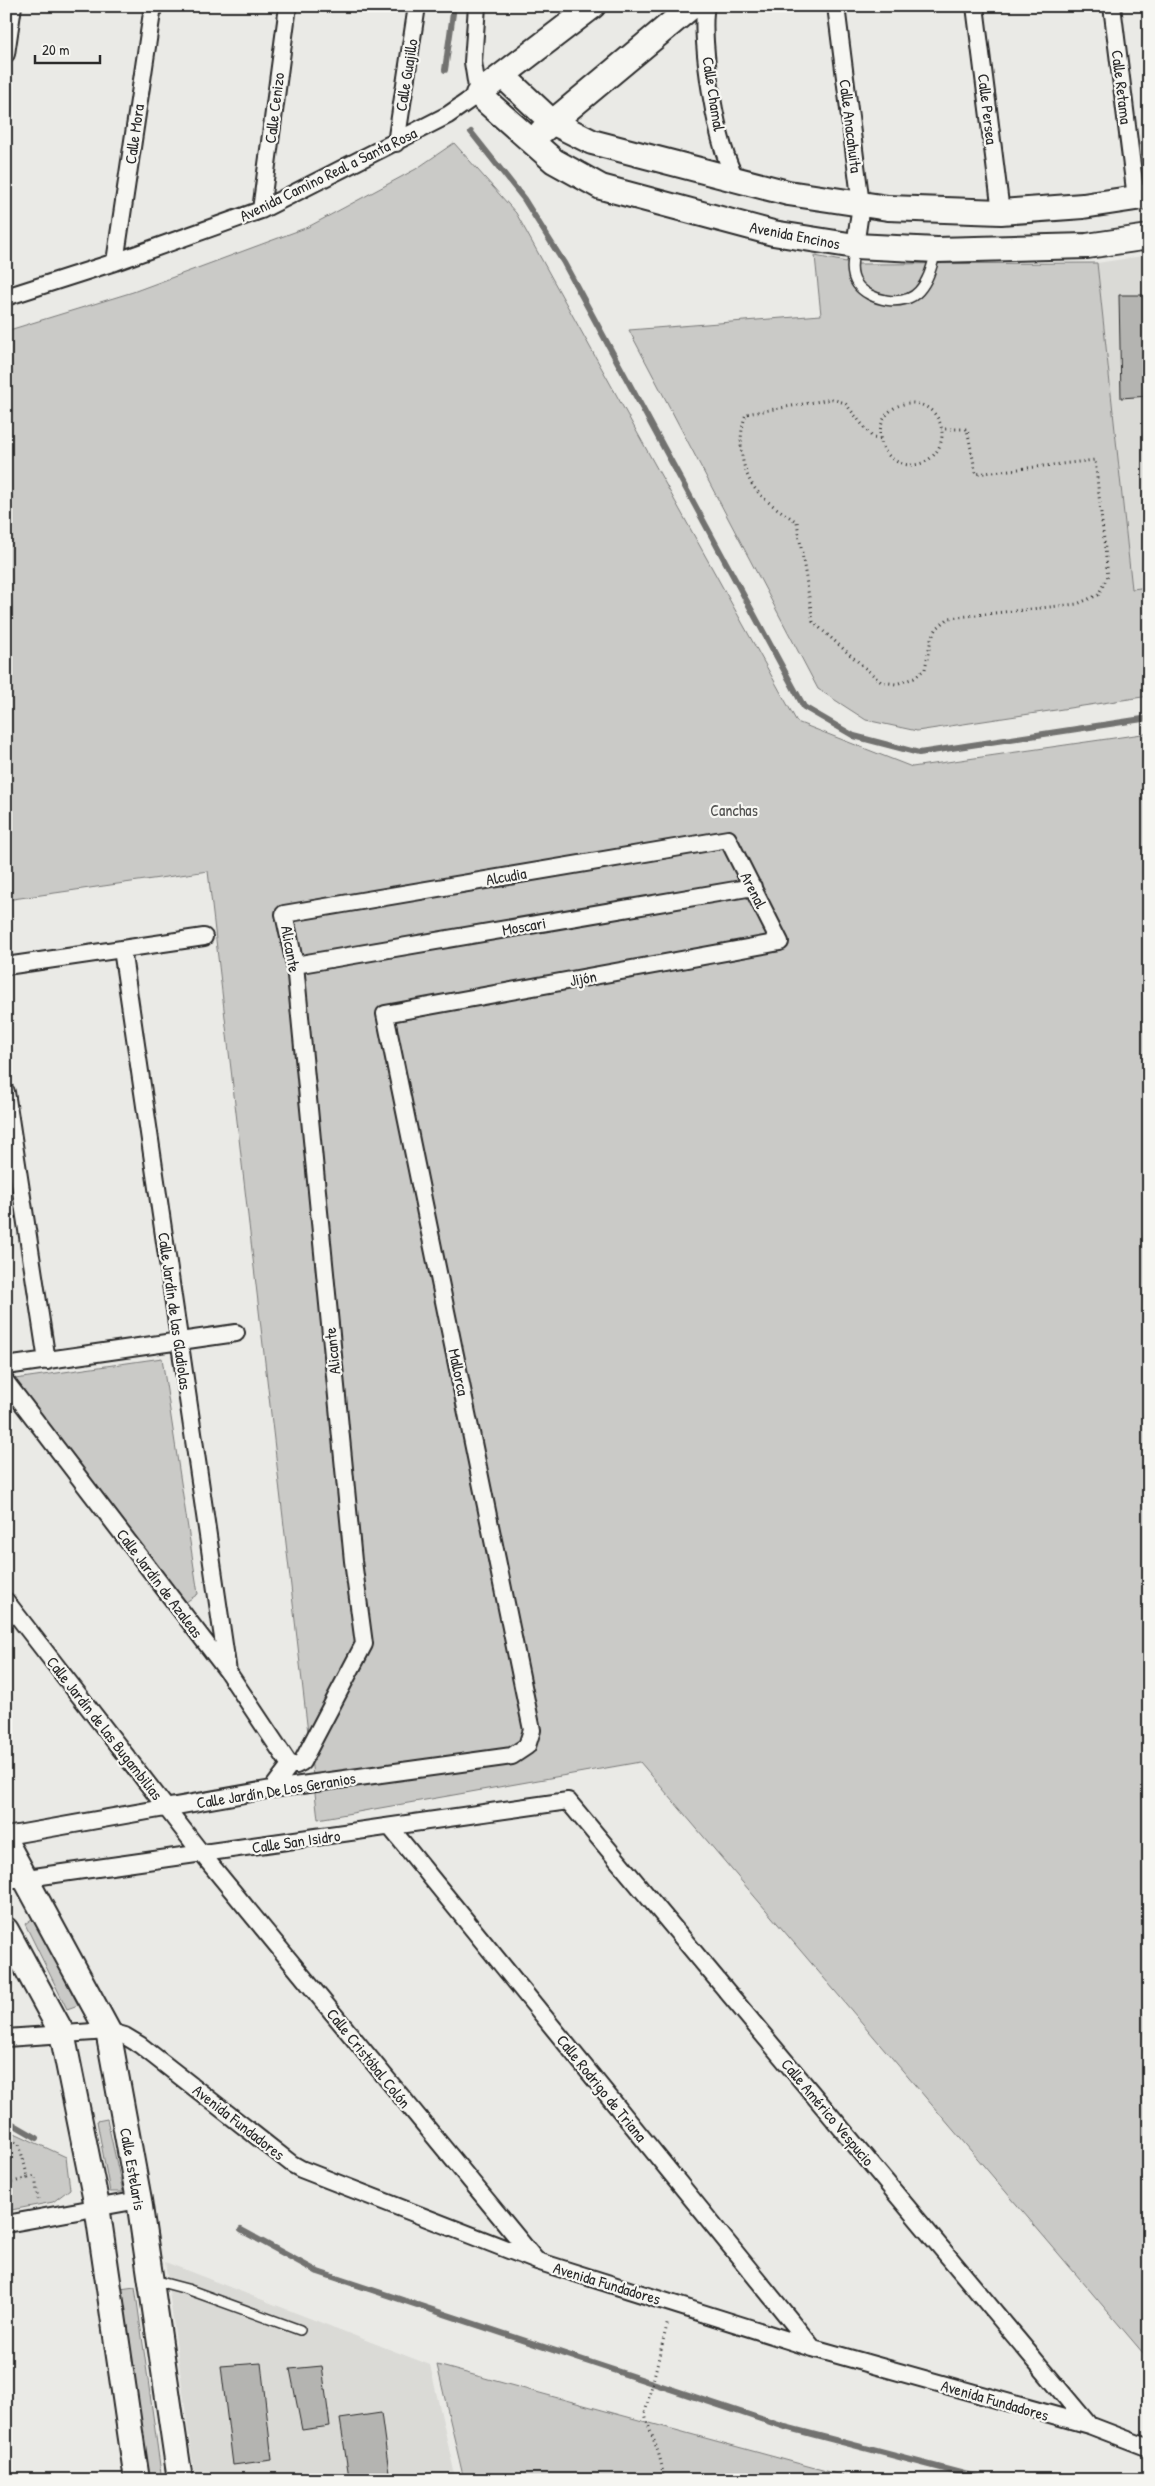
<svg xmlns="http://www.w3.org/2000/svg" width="1155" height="2486" font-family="'Patrick Hand',sans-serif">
<rect width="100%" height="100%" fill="#eaeae6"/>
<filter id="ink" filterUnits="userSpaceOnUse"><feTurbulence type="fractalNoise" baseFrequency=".02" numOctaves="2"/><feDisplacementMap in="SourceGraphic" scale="10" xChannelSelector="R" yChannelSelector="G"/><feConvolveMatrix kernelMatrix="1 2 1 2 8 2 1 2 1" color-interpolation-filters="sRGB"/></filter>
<g filter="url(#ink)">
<!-- built -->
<path fill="#dadad6" d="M1149,255V587L1132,589L1097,263Z
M165,2262L430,2365L456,2480H195Z"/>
<!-- green -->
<path fill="#cacac7" stroke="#7a7a79" d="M454,143L516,213L797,722L912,767L1149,733V2360L640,1762L318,1819L208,871L6,900V331L133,292L308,227L416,169Z
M815,256L857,264L1097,263L1132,589L1149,587V696L917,731L866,720L818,689L629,330L821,315Z
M162,1358L198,1594L186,1602L15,1379Z
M33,1918L78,2005L67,2009L25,1924Z
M107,2119L123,2192H110L97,2121Z
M6,2129L66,2157L70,2189L53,2202L6,2211Z
M135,2287L162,2480H149L120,2289Z
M437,2365L859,2480H464Z"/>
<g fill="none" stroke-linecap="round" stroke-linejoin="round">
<!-- stream -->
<path stroke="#727270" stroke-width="6" d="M445,70L454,6
M471,132L524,199L564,263L804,707L854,736L919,753L1149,718
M6,2120L37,2138
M241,2230L318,2272L785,2427L987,2480"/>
</g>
<!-- building -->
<path fill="#b4b4b1" stroke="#2b2b2b" d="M1119,295H1149V396L1121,398Z
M261,2363L272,2460L233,2465L221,2366Z
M322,2366L330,2426L302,2430L290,2369Z
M381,2413L389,2472L349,2477L340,2419Z"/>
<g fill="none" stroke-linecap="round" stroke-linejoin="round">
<!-- lane casing -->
<g stroke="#2b2b2b" stroke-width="12">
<path id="lane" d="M855,246C853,258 849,273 857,284C869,301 904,308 919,291C929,280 932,265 936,252
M153,2280L187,2289L300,2330"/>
</g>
<!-- street casing -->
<g stroke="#2b2b2b" stroke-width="20">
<path id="street" d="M706,6C699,38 717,154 737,179
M836,6L861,205L855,246
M975,6L1001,212
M1112,6L1136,198
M6,54L13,6
M396,143L417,6
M261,210L288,6
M115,262L153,6
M6,297L115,262L261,210L448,115L478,94L473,62L477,6
M122,949L228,1672
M295,965L753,887
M6,966L204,937
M6,1092L47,1361
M6,1366L236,1333
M6,1382L228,1672L290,1765L272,1789
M6,1601L202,1854L535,2259
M390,1827L813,2348
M6,1836L272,1789L512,1756L527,1746L532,1730L385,1014L780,942L728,839L284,914L295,965L353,1561L364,1644L302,1762L296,1765H290
M6,1881L568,1801L1089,2425
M6,2038L108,2031L125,2036L140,2045L292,2164L301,2169L537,2261L813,2348L1089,2425L1149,2448
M6,2224L139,2200"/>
</g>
<!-- secondary casing -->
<g stroke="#2b2b2b" stroke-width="28">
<path id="secondary" d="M593,6L478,94L554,161L601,187L773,233L855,246L937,250L1087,246L1149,237
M503,76L552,122L592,142L788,193L888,208L1001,212L1083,206L1149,196
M542,131L692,6
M6,1843L108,2031L139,2200L180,2480
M6,1930L62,2033L97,2206L137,2480"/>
</g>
<!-- path -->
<path stroke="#2b2b2b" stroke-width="3" stroke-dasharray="1 4" stroke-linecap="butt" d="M880 434a31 31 0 1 1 62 0a31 31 0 1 1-62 0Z
M880,439L873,438L845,403L832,399L746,414C737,438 740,471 757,491C767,503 784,513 797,522L813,622L881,682L896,684L914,678L925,669L931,639L937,628L949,618L1077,604L1098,595L1108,576L1095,460L976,474L967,429H941
M6,2138L19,2144L28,2178L6,2184
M28,2178L35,2176L38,2199
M663,2480C663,2455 650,2436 645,2413L668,2321"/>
<!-- lane -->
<use href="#lane" stroke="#f6f6f2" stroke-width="9"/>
<!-- street -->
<use href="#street" stroke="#f6f6f2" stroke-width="16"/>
<!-- secondary -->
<use href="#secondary" stroke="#f6f6f2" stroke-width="24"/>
</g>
</g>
<g text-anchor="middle" stroke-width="4.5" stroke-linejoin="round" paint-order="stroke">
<!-- street labels -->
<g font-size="16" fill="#2b2b2b" stroke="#f6f6f2">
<text transform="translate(406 75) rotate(-81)" y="6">Calle Guajillo</text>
<text transform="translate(1122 87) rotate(83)" y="6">Calle Retama</text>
<text transform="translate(714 94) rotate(81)" y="6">Calle Chamal</text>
<text transform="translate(274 108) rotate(-83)" y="6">Calle Cenizo</text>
<text transform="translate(988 109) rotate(83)" y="6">Calle Persea</text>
<text transform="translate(851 126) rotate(83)" y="6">Calle Anacahuita</text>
<text transform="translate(134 134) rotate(-82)" y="6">Calle Mora</text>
<text transform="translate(328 174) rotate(-26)" y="6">Avenida Camino Real a Santa Rosa</text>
<text transform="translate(795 235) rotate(11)" y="6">Avenida Encinos</text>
<text transform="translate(506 876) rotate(-10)" y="6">Alcudia</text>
<text transform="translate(754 890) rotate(63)" y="6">Arenal</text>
<text transform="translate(524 926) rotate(-10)" y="6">Moscari</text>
<text transform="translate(291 949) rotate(80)" y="6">Alicante</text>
<text transform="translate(583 978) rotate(-10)" y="6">Jijón</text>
<text transform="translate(175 1311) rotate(82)" y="6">Calle Jardín de las Gladiolas</text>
<text transform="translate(332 1351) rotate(-96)" y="6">Alicante</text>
<text transform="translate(459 1372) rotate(78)" y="6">Mallorca</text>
<text transform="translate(160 1583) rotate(53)" y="6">Calle Jardín de Azaleas</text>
<text transform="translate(105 1728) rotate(52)" y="6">Calle Jardín de las Bugambilias</text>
<text transform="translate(276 1790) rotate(-9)" y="6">Calle Jardín De Los Geranios</text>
<text transform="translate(296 1841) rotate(-8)" y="6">Calle San Isidro</text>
<text transform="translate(369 2058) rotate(51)" y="6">Calle Cristóbal Colón</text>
<text transform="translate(602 2088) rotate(51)" y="6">Calle Rodrigo de Triana</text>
<text transform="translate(828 2112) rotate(50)" y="6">Calle Américo Vespucio</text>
<text transform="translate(239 2122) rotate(38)" y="6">Avenida Fundadores</text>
<text transform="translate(133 2169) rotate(80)" y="6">Calle Estelaris</text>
<text transform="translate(607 2283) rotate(17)" y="6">Avenida Fundadores</text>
<text transform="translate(995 2400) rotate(16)" y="6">Avenida Fundadores</text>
</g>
<!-- park labels -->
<g font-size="16" fill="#535352" stroke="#f6f6f2">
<text x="734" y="816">Canchas</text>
</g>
</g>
<!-- margin -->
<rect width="1155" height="2486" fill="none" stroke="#f6f6f2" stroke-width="25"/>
<rect x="12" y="12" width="1130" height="2461" fill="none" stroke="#2b2b2b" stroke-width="2" filter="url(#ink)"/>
<!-- scale -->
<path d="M35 55v8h65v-8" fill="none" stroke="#2b2b2b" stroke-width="2.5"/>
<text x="42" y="55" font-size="15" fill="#2b2b2b" stroke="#f6f6f2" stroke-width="4" paint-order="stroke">20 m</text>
</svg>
